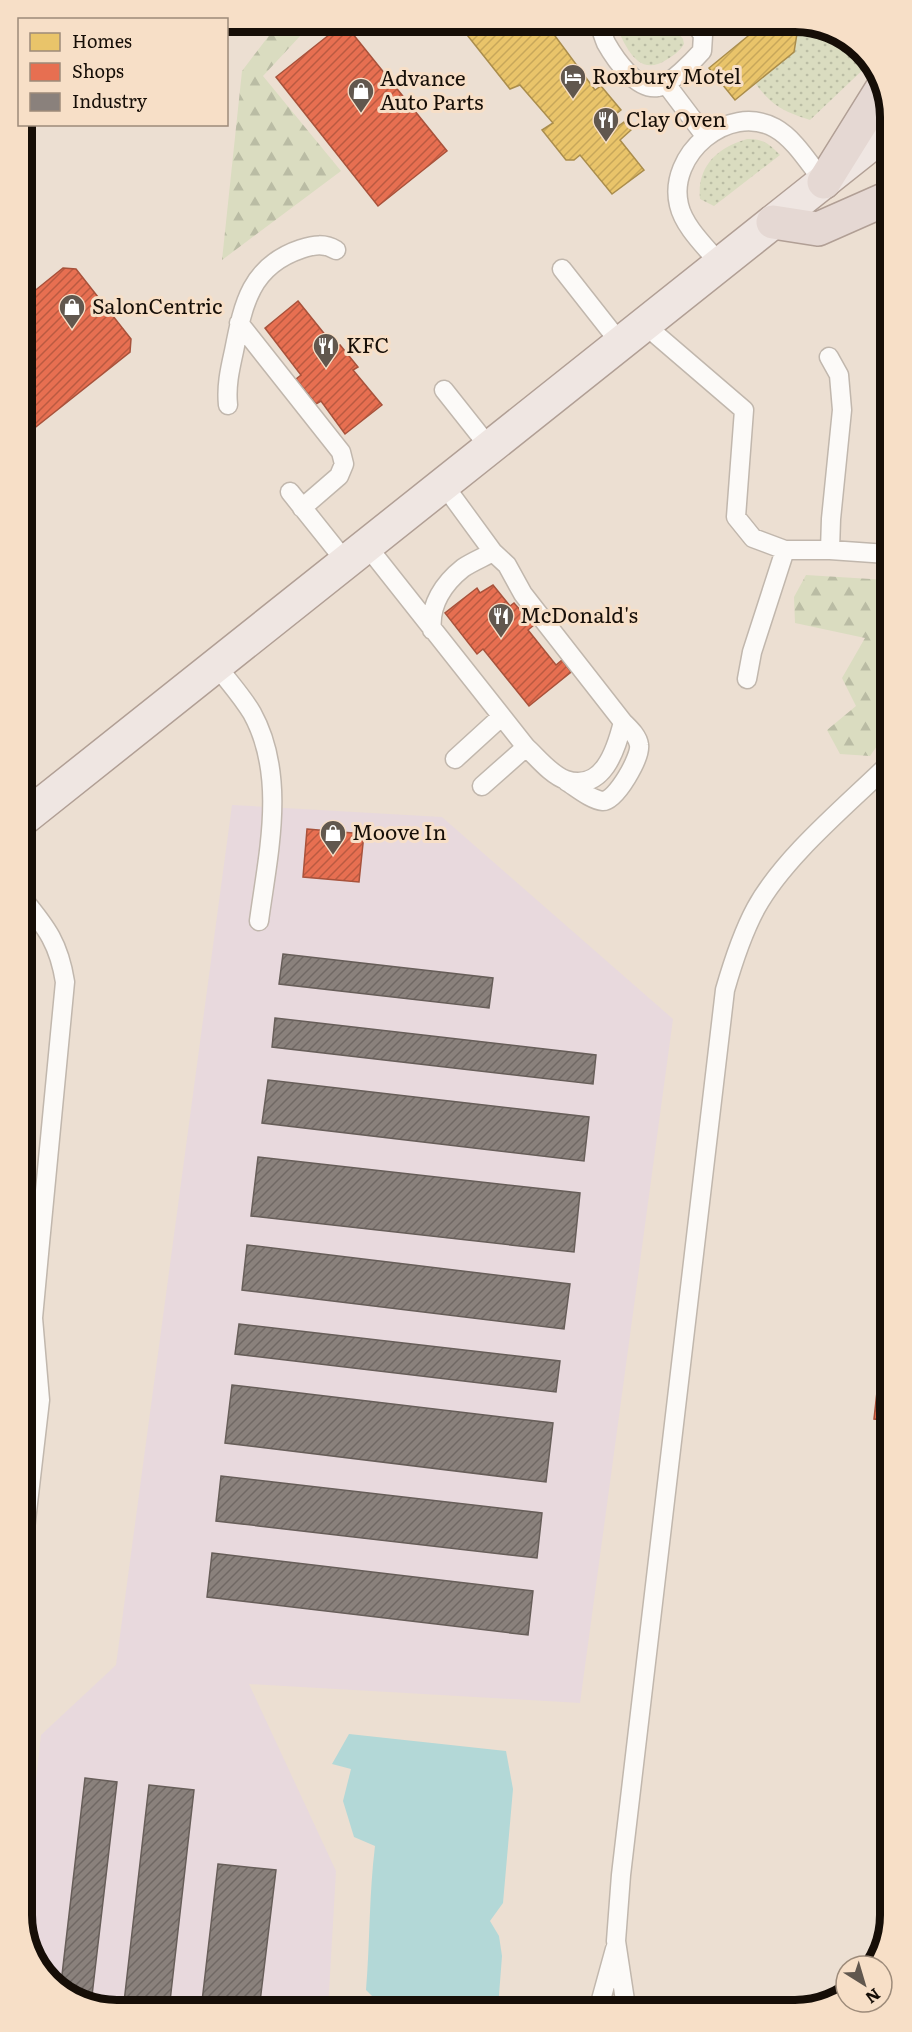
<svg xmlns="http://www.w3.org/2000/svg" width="912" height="2032" font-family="Literata,serif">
<defs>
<pattern id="grass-dots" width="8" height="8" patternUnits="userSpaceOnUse" patternTransform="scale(1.5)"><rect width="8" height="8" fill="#dadcc0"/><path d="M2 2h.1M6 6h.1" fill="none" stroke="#babca4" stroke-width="1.8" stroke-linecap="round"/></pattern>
<pattern id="forest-firs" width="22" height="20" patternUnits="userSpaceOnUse" patternTransform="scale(1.5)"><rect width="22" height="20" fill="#dadcc0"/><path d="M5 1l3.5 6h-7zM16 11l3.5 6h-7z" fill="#babca4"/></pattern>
<pattern id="homes-hatch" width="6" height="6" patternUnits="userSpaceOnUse" patternTransform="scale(1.5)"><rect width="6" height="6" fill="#e9c46a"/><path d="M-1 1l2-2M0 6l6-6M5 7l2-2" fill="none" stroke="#c7a75a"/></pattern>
<pattern id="shops-hatch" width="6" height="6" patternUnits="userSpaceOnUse" patternTransform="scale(1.5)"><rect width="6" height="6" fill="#e76f51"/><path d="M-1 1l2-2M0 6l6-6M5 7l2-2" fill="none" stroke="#ba5a41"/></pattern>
<pattern id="industry-hatch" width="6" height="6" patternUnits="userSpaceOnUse" patternTransform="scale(1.5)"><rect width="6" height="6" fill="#8a817c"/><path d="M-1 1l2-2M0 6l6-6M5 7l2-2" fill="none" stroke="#706864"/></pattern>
</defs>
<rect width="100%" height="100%" fill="#ecdfd2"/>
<!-- industrial -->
<path fill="#e8d9dd" d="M232,805L442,817L673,1019L580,1703L249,1684L336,1871L328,2009L110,2011L59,1991L26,1947V1868L41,1735L116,1665Z"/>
<!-- grass -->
<path fill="url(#grass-dots)" d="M614,21H668L683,39L684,44C680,51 673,56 666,60C637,79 624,43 614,21Z
M799,21L854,41L870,63L810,120C783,111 773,107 755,83L794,52Z
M747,139C762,138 770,144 780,155L714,206L700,199C697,166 717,148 747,139Z"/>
<!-- forest -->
<path fill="url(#forest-firs)" d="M280,21H314L263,76L341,171L222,260L242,71Z
M806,575L887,580L888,704L884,708V736L870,756L840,754L827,730L856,706L842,678L865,638L795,623L794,597Z"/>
<!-- water -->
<path fill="#b3d8d7" d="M349,1734L506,1751L513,1789L503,1903L490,1921L499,1936L502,1956L498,2008L385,2009L366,1990C370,1943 369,1894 375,1846L354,1837L343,1801L351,1769L332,1764Z"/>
<!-- homes -->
<path fill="url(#homes-hatch)" stroke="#aa8d4c" stroke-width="1.5" d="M456,21H544L595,90L601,86L621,110L610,119L617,127L624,122L631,130L620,140L644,170L612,194L580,155L574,160H566L542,130L553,123L520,85L510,89Z
M754,21H799L794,52L735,100L709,68L759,27Z"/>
<!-- shops -->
<path fill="url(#shops-hatch)" stroke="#a8523b" stroke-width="1.5" d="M344,23L447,151L378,206L276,77Z
M63,268L76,269L131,339L130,352L22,438V301Z
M298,301L335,347L340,345L358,367L353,370L382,405L345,434L321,401L316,404L296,379L301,375L265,328Z
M493,585L510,606L514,603L521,611L522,610L534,625L528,630L556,665L562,660L571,672L529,706L483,649L477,654L445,613L477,588L480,593Z
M307,829L364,834L359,882L303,877Z
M888,946V1013L879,1012Z
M889,1283L890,1421L874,1419Z"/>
<!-- industry -->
<path fill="url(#industry-hatch)" stroke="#675e59" stroke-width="1.5" d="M283,954L493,978L489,1008L279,984Z
M275,1018L596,1055L593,1084L272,1047Z
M268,1080L589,1117L584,1161L262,1123Z
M258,1157L580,1193L574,1252L251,1216Z
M247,1245L570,1284L564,1329L242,1290Z
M239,1324L560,1361L556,1392L235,1354Z
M232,1385L553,1423L546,1482L225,1443Z
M221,1476L542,1513L537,1558L216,1521Z
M212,1553L533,1591L528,1635L207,1597Z
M85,1778L117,1782L91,2004L60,1992Z
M149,1785L194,1790L169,2010L123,2011Z
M218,1864L276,1870L259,2010H201Z"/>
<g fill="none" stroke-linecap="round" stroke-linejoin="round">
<!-- lane casing -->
<g stroke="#c1b7ad" stroke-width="21">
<path id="lane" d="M598,21C601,28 603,36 606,43C615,59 637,91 658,87C670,85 694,60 702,51L703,35L693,21
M666,84L706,137
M720,264C706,247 684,227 679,205C667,155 728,102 775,128C795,139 810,165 824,182
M562,269L621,344
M239,323L341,452L344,464L339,476L302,508
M645,325L744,410L736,517L753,538L785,550
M444,390L490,448
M228,405C226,386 230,369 234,351C243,305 250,266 301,249C314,245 324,243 336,250
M290,492L346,562
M367,546L526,747C537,757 551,775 566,780C603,792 616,750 623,722L523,594L507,565L493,552L444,485
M830,550L887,554
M432,630C429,605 444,583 463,568C472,562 484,557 493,552
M216,665C228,681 242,696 252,713C287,776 268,854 259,921
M747,679L752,652L785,550H830L831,519L842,410L839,375L829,357
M455,759L501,717
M566,781C576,787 591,800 603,801C616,801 641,757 639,745C638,736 629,728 623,722
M482,786L526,747
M23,899C47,928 59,944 65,982L40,1243L24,1241
M25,1529L40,1400L33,1318L40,1243
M599,2007L615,1949
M626,2007L616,1941L621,1875L725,990C733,962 742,934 756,908C784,857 846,806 888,765"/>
</g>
<!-- primary casing -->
<g stroke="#b19f95" stroke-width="36">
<path id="primary" d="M23,819L886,132"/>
</g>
<!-- highway casing -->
<g stroke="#b19f95" stroke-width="36">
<path id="highway" d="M824,182L885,84
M773,222L818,229L886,199"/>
</g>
<!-- lane -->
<use href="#lane" stroke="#fcfaf8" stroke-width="18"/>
<!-- primary -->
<use href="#primary" stroke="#efe6e2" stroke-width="33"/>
<!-- highway -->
<use href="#highway" stroke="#e5d8d3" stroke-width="33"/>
</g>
<!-- icons -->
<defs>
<g id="hotel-pin" transform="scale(1.35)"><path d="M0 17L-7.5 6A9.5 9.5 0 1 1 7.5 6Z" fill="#61574e" stroke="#f7dfc7"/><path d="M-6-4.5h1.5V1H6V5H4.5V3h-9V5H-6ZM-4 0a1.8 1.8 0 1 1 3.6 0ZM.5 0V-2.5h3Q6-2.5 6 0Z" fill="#fff"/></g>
<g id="shop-pin" transform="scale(1.35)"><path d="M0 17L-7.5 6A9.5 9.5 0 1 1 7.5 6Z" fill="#61574e" stroke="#f7dfc7"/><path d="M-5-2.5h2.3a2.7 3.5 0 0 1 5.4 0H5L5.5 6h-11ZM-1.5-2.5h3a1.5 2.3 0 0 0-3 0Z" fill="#fff"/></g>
<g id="restaurant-pin" transform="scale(1.35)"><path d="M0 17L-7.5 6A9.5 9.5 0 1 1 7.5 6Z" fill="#61574e" stroke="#f7dfc7"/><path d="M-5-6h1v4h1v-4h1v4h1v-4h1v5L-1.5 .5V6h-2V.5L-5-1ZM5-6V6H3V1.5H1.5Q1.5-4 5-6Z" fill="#fff"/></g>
</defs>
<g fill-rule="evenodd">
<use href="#hotel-pin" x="573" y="77"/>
<use href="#shop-pin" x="361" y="91"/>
<use href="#restaurant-pin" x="606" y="120"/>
<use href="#shop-pin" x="72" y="307"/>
<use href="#restaurant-pin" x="326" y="346"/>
<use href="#restaurant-pin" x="501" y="616"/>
<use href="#shop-pin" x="333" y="833"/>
</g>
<g text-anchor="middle" stroke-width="6" stroke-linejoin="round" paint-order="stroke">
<!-- poi labels -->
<g font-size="21" fill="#160e07" stroke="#f7dfc7" text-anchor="start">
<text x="592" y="84">Roxbury Motel</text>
<text x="380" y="86">Advance<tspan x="380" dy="24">Auto Parts</tspan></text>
<text x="626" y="127">Clay Oven</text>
<text x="92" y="314">SalonCentric</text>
<text x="346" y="353">KFC</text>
<text x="520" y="623">McDonald's</text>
<text x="352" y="840">Moove In</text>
</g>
</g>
<!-- crop -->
<path d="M0 0H912V2032H0ZM117 32H795A85 85 0 0 1 880 117V1915A85 85 0 0 1 795 2000H117A85 85 0 0 1 32 1915V117A85 85 0 0 1 117 32Z" fill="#f7dfc7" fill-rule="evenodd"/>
<path fill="none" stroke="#160e07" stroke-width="8" d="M117 32H795A85 85 0 0 1 880 117V1915A85 85 0 0 1 795 2000H117A85 85 0 0 1 32 1915V117A85 85 0 0 1 117 32Z"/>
<!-- legend -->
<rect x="18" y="18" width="210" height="108" fill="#f7dfc7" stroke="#9d8b7a" stroke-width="1.5"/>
<rect x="30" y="33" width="30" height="18" fill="#e9c46a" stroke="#9d8b7a" stroke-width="1.5"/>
<text x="72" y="48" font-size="18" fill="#160e07">Homes</text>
<rect x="30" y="63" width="30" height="18" fill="#e76f51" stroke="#9d8b7a" stroke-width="1.5"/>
<text x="72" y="78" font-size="18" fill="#160e07">Shops</text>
<rect x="30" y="93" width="30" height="18" fill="#8a817c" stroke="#9d8b7a" stroke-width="1.5"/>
<text x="72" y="108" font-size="18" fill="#160e07">Industry</text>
<!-- north arrow -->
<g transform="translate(864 1984) rotate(143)"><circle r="28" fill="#f7dfc7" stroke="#9d8b7a" stroke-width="1.5"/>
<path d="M0-4.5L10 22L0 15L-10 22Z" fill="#61574e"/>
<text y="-9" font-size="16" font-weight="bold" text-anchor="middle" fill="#160e07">N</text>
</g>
</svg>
